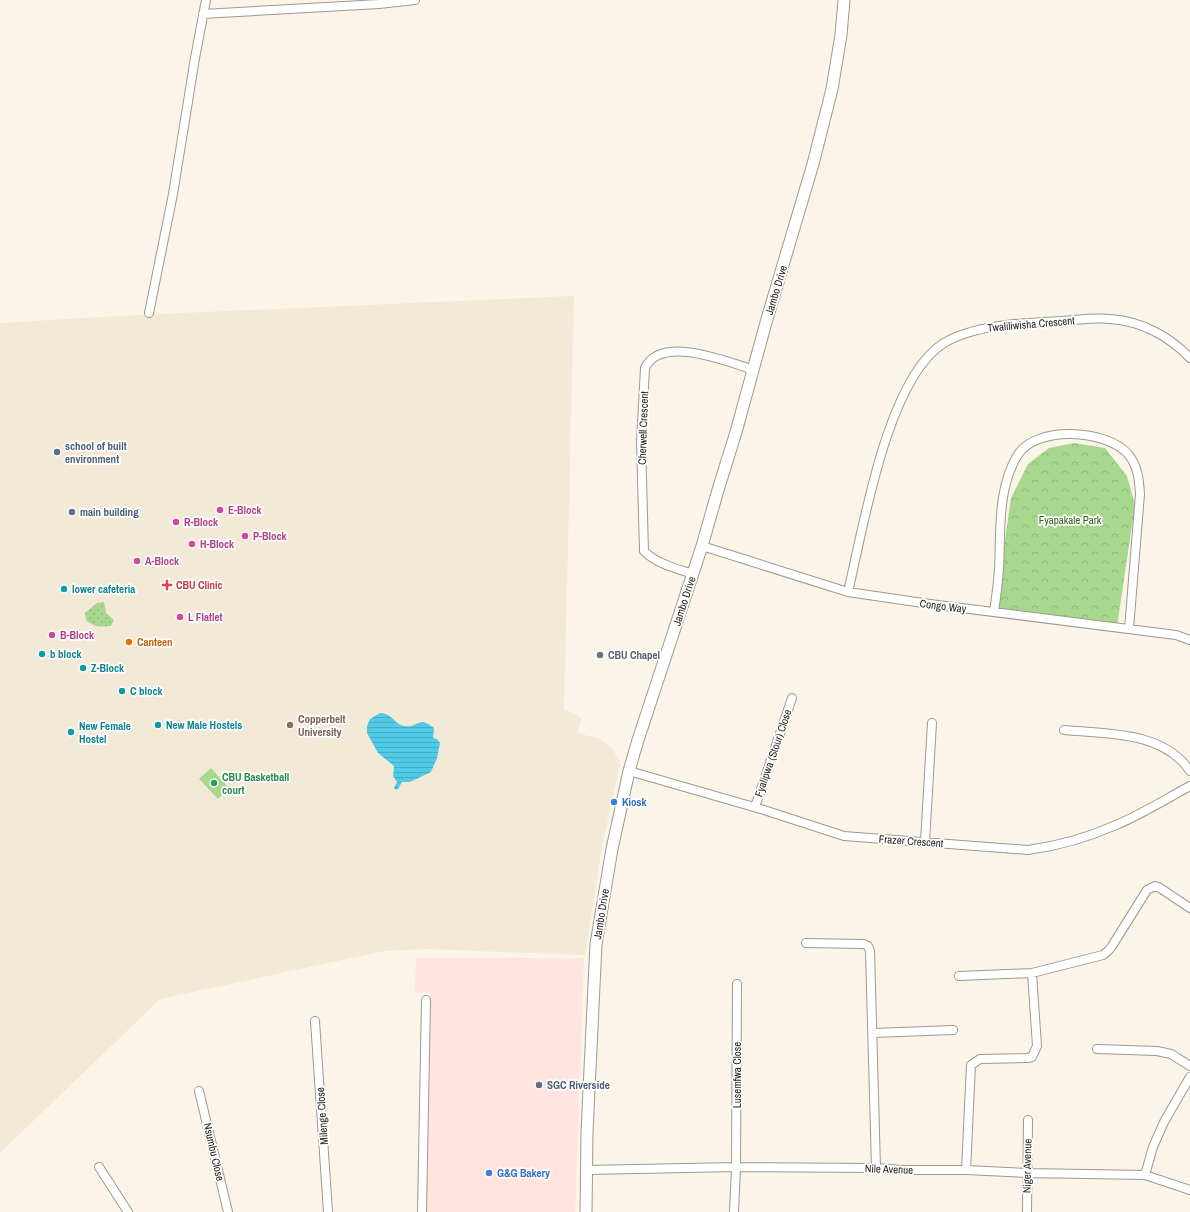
<svg xmlns="http://www.w3.org/2000/svg" width="1190" height="1212" font-family="'Archivo Narrow',sans-serif">
<defs>
<pattern id="grass-dots" width="8" height="8" patternUnits="userSpaceOnUse"><rect width="8" height="8" fill="#a7d88d"/><path d="M2 2h.1M6 6h.1" fill="none" stroke="#90b979" stroke-width="1.8" stroke-linecap="round"/></pattern>
<pattern id="park-crowns" width="20" height="18" patternUnits="userSpaceOnUse"><rect width="20" height="18" fill="#a7d88d"/><path d="M2 6a3 3 0 1 1 6 0M12 15a3 3 0 1 1 6 0" fill="none" stroke="#90b979"/></pattern>
<pattern id="water-rules" width="6" height="5" patternUnits="userSpaceOnUse"><rect width="6" height="5" fill="#51cae7"/><path d="M0 2.5h6" fill="none" stroke="#47adc6"/></pattern>
</defs>
<rect width="100%" height="100%" fill="#faf4e9"/>
<!-- commercial -->
<path fill="#ffe4df" d="M416,958H584L575,1212H424L430,992L415,993Z"/>
<!-- built -->
<path fill="#f2ead7" d="M574,296L564,709L582,718L577,733L600,739L613,749L620,765L602,846L585,955L427,949L384,951L160,999L0,1153V323L137,315Z"/>
<!-- grass -->
<path fill="url(#grass-dots)" d="M104,602L106,613L114,620L111,626C100,627 94,627 86,620L85,613L97,603Z"/>
<!-- park -->
<path fill="url(#park-crowns)" d="M1074,443L1105,448L1127,476L1135,505L1117,627L995,610L1011,498L1028,464L1049,448Z"/>
<!-- pitch -->
<path fill="#a7d88d" d="M211,768L229,788L218,799L199,779Z"/>
<!-- water -->
<path fill="url(#water-rules)" d="M380,713C394,714 394,725 405,726C418,728 418,715 434,728L433,738L437,739L440,743L437,758L431,772L410,782H402L398,789L396,790L394,788L397,782L393,776L394,766L378,753L367,733V726L370,719Z"/>
<g fill="none" stroke-linecap="round" stroke-linejoin="round">
<!-- street casing -->
<g stroke="#9e998f" stroke-width="10">
<path id="street" d="M203,14L379,4L415,0
M149,313L173,194L195,58L206,0
M702,546L848,592L930,604L1176,635L1190,640
M693,574C675,568 657,564 644,551L641,442L645,368C661,334 728,362 754,370
M848,592C863,529 887,378 944,343C976,324 1026,323 1062,321C1078,320 1095,317 1110,319C1141,321 1169,336 1190,358
M994,612C996,598 998,584 999,569C1001,532 997,490 1017,456C1035,425 1106,429 1128,454C1138,466 1139,479 1140,494L1129,629
M1064,730C1107,734 1163,731 1190,771
M629,771L764,810L844,836L1028,850C1057,846 1089,837 1116,825C1142,814 1166,799 1190,786
M755,807L792,698
M925,842L932,723
M806,943L864,944L868,946L870,951L876,1168
M959,976L1032,973L1103,955L1108,951L1112,946L1147,890L1155,886L1160,888L1190,908
M315,1021L328,1212
M873,1033L953,1030
M1097,1049L1157,1051L1171,1054L1190,1066
M199,1091L228,1212
M99,1167L128,1212
M586,1170L736,1167L876,1168L902,1170H966L1027,1173L1145,1175L1190,1190
M966,1170L971,1065L980,1059L1027,1058L1032,1057L1037,1046L1032,973
M1145,1175L1153,1147L1164,1122L1190,1077
M422,1212L426,1000
M734,1212L736,1167L737,984
M1027,1212L1028,1120"/>
</g>
<!-- secondary casing -->
<g stroke="#9e998f" stroke-width="13">
<path id="secondary" d="M586,1212L587,1132L596,944L612,849L629,771L638,740L702,546L718,490L736,432L767,319L813,164L832,89L841,35L844,0"/>
</g>
<!-- street -->
<use href="#street" stroke="#fff" stroke-width="8"/>
<!-- secondary -->
<use href="#secondary" stroke="#fff" stroke-width="11"/>
</g>
<!-- markers -->
<g fill="#5c6f8a" stroke="#fff" stroke-width="1.5">
<circle cx="57" cy="452" r="4"/>
<circle cx="72" cy="512" r="4"/>
<circle cx="539" cy="1085" r="4"/>
</g>
<g fill="#d1479c" stroke="#fff" stroke-width="1.5">
<circle cx="220" cy="510" r="4"/>
<circle cx="176" cy="522" r="4"/>
<circle cx="245" cy="536" r="4"/>
<circle cx="192" cy="544" r="4"/>
<circle cx="137" cy="561" r="4"/>
<circle cx="180" cy="617" r="4"/>
<circle cx="52" cy="635" r="4"/>
</g>
<path fill="#e0444e" stroke="#fff" stroke-width="1.5" d="M165 579h4v4h4v4h-4v4h-4v-4h-4v-4h4z"/>
<g fill="#0f9aa8" stroke="#fff" stroke-width="1.5">
<circle cx="64" cy="589" r="4"/>
<circle cx="42" cy="654" r="4"/>
<circle cx="83" cy="668" r="4"/>
<circle cx="122" cy="691" r="4"/>
<circle cx="158" cy="725" r="4"/>
<circle cx="71" cy="732" r="4"/>
</g>
<circle fill="#e8710a" stroke="#fff" stroke-width="1.5" cx="129" cy="642" r="4"/>
<circle fill="#6b7280" stroke="#fff" stroke-width="1.5" cx="600" cy="655" r="4"/>
<circle fill="#8d6e63" stroke="#fff" stroke-width="1.5" cx="290" cy="725" r="4"/>
<circle fill="#2e9e5b" stroke="#fff" stroke-width="1.5" cx="214" cy="783" r="4"/>
<g fill="#3f7fe0" stroke="#fff" stroke-width="1.5">
<circle cx="614" cy="802" r="4"/>
<circle cx="489" cy="1173" r="4"/>
</g>
<g text-anchor="middle" stroke-width="3.5" stroke-linejoin="round" paint-order="stroke">
<!-- street labels -->
<g font-size="11" fill="#282622" stroke="#fff">
<text transform="translate(776 290) rotate(-73)" y="4">Jambo Drive</text>
<text transform="translate(1031 324) rotate(-5)" y="4">Twaliliwisha Crescent</text>
<text transform="translate(643 428) rotate(-88)" y="4">Cherwell Crescent</text>
<text transform="translate(684 601) rotate(-72)" y="4">Jambo Drive</text>
<text transform="translate(943 606) rotate(7)" y="4">Congo Way</text>
<text transform="translate(773 753) rotate(-71)" y="4">Fyalipwa (Stour) Close</text>
<text transform="translate(911 841) rotate(4)" y="4">Frazer Crescent</text>
<text transform="translate(601 914) rotate(-81)" y="4">Jambo Drive</text>
<text transform="translate(737 1075) rotate(-90)" y="4">Lusemfwa Close</text>
<text transform="translate(322 1116) rotate(-94)" y="4">Milenge Close</text>
<text transform="translate(214 1152) rotate(77)" y="4">Nsumbu Close</text>
<text transform="translate(1027 1166) rotate(-89)" y="4">Niger Avenue</text>
<text transform="translate(889 1169) rotate(2)" y="4">Nile Avenue</text>
</g>
<!-- service labels -->
<g font-size="11" font-weight="bold" fill="#4e5e75" stroke="#fff" text-anchor="start">
<text x="65" y="450">school of built<tspan x="65" dy="13">environment</tspan></text>
<text x="80" y="516">main building</text>
<text x="547" y="1089">SGC Riverside</text>
</g>
<!-- hotel labels -->
<g font-size="11" font-weight="bold" fill="#b23c85" stroke="#fff" text-anchor="start">
<text x="228" y="514">E-Block</text>
<text x="184" y="526">R-Block</text>
<text x="253" y="540">P-Block</text>
<text x="200" y="548">H-Block</text>
<text x="145" y="565">A-Block</text>
<text x="188" y="621">L Flatlet</text>
<text x="60" y="639">B-Block</text>
</g>
<!-- park labels -->
<g font-size="11" fill="#356115" stroke="#fff">
<text x="1070" y="524">Fyapakale Park</text>
</g>
<!-- health labels -->
<g font-size="11" font-weight="bold" fill="#be3a42" stroke="#fff" text-anchor="start">
<text x="176" y="589">CBU Clinic</text>
</g>
<!-- culture labels -->
<g font-size="11" font-weight="bold" fill="#0d838f" stroke="#fff" text-anchor="start">
<text x="72" y="593">lower cafeteria</text>
<text x="50" y="658">b block</text>
<text x="91" y="672">Z-Block</text>
<text x="130" y="695">C block</text>
<text x="166" y="729">New Male Hostels</text>
<text x="79" y="730">New Female<tspan x="79" dy="13">Hostel</tspan></text>
</g>
<!-- food labels -->
<g font-size="11" font-weight="bold" fill="#c56008" stroke="#fff" text-anchor="start">
<text x="137" y="646">Canteen</text>
</g>
<!-- worship labels -->
<g font-size="11" font-weight="bold" fill="#5b616d" stroke="#fff" text-anchor="start">
<text x="608" y="659">CBU Chapel</text>
</g>
<!-- education labels -->
<g font-size="11" font-weight="bold" fill="#785e54" stroke="#fff" text-anchor="start">
<text x="298" y="723">Copperbelt<tspan x="298" dy="13">University</tspan></text>
</g>
<!-- leisure labels -->
<g font-size="11" font-weight="bold" fill="#27864d" stroke="#fff" text-anchor="start">
<text x="222" y="781">CBU Basketball<tspan x="222" dy="13">court</tspan></text>
</g>
<!-- shop labels -->
<g font-size="11" font-weight="bold" fill="#366cbe" stroke="#fff" text-anchor="start">
<text x="622" y="806">Kiosk</text>
<text x="497" y="1177">G&amp;G Bakery</text>
</g>
</g>
</svg>
